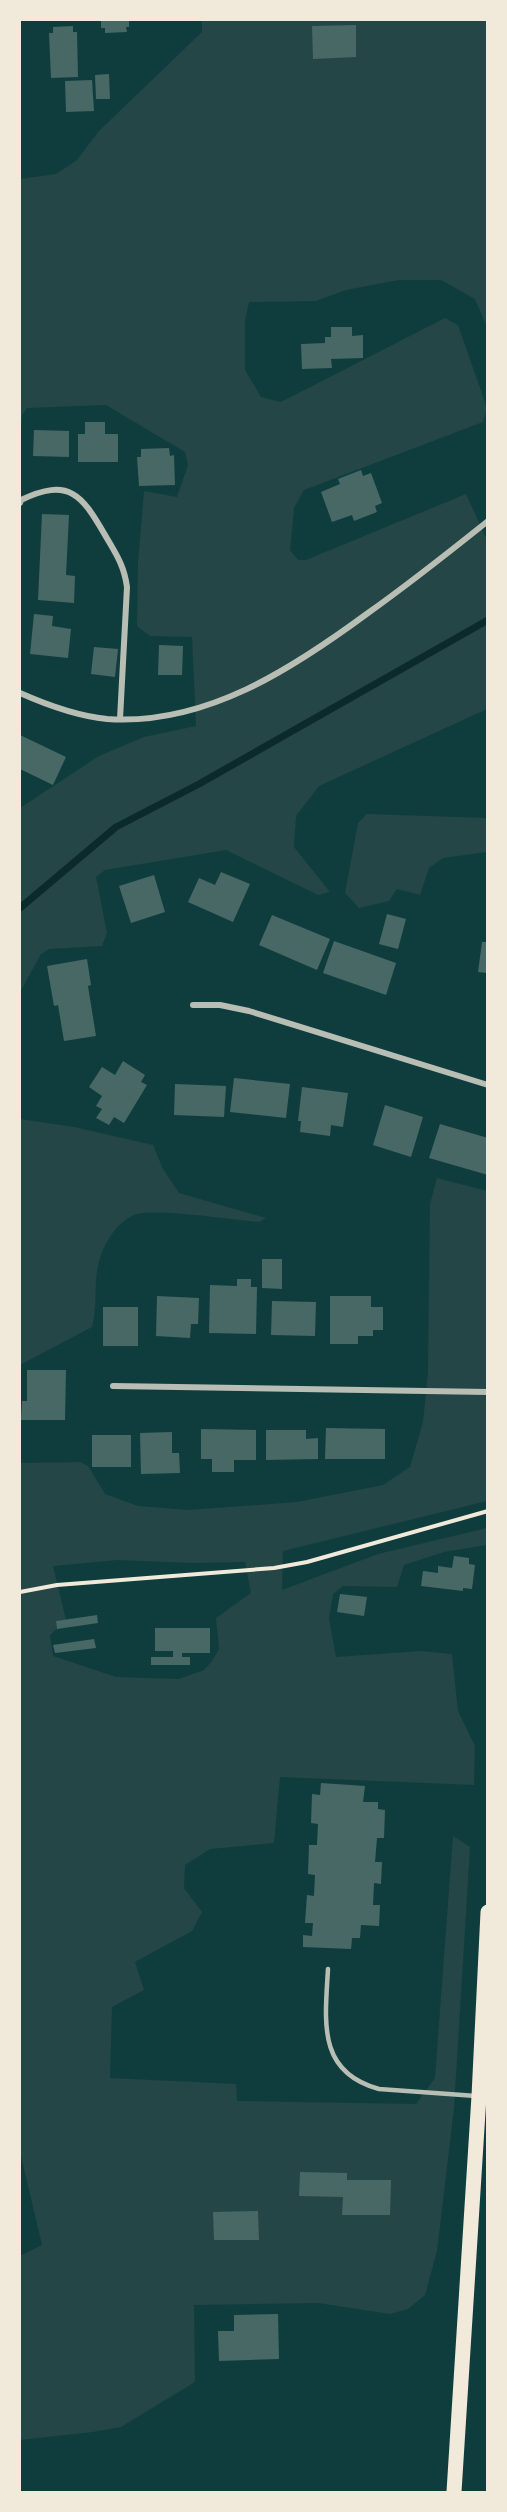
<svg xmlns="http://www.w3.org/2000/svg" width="507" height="2512" font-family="Inter,sans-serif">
<rect width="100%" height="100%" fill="#0f3d3e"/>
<!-- green -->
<path fill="#244646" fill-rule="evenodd" d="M202,20H487V327L475,299L441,280H399L346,290L316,301L249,302L245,321V370L261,397L281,402L445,318L458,325L487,408L483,422L304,490L294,508L290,550L298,560H306L466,494L487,540V709L319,786L296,816L294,847L330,892L318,895L226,850L105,870L96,877L107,933L102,946L49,949L41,954L20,992V808L99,756L144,737L196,726L192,637L150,636L137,626L138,563L144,491L177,497L188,465L185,452L106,405L27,408L22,415L20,442V179L56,174L76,161L99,131L202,32Z
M367,814L487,818V852L443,858L429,868L420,895L397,889L389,901L359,908L345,893L358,823Z
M20,1119L74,1127L153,1145L163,1169L179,1193L266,1218L259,1222C235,1220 151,1207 134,1215C116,1223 104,1243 99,1262C93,1282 98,1305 92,1327L20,1365Z
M437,1178L487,1191V1501L283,1551L282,1590L378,1554L487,1528V1545L444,1552L404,1565L397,1587L343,1586L333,1594L329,1619L336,1657L421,1651L452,1654L458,1711L475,1746L474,1785L280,1777L274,1843L210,1849L185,1865L184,1888L202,1912L192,1931L135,1962L144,1990L112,2007L110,2078L236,2084L237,2101L416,2104L435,2078L453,1836L470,1847L454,2108L437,2251L425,2295L408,2309L390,2314L318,2303L194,2305L195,2382L121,2427L93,2432L20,2440V2256L42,2245L20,2152V1463L80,1462L88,1466L105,1494L138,1506L188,1510L297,1502L383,1485L410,1467L423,1422L428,1372L430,1204ZM117,1560L192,1563L245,1562L251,1593L216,1618L219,1649L212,1661L204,1670L179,1679L116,1677L53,1656L50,1635L57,1629L56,1621L66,1620L53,1566Z"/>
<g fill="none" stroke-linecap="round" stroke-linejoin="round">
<!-- stream -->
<path stroke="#0a2a2b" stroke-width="7" d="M20,908L116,827L199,784L488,620"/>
</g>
<!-- building -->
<path fill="#486865" d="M101,20H129V27H126L127,32L105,33V28H101Z
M356,25V57L313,59L312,26Z
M73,26V32H77L78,77L51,78L49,33H53V27Z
M109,74L110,99H96L95,75Z
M92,80L94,111L66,112L65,81Z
M331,327H352V336L363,335V358L331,359L332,368L302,369L301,344L325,343V337H331Z
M85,422H105V434H118V462H78V434H85Z
M34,430L69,431V457L33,456Z
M169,448L170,456L174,455L175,485L139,486L137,457H141V449Z
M361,470L363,476L371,473L382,503L375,506L377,512L354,521L352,515L332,522L321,492L340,484L338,479Z
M42,514L69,515L66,575L75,576L74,603L38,600Z
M34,614L53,616L52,626L71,629L68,658L30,654Z
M159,645L183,646L182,675H158Z
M94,647L118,649L115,677L91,674Z
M20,735L66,757L53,785L20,769Z
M221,872L250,884L233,922L188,902L199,878L215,885Z
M154,875L165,912L131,923L119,886Z
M387,914L406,919L398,949L379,944Z
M272,915L330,939L317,970L259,945Z
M334,941L396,963L386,995L323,973Z
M482,942H488V973L478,972Z
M87,959L91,985L88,986L96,1036L64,1041L58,1005L54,1006L47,966Z
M123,1061L145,1075L141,1082L147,1085L124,1123L114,1117L109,1125L96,1118L102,1109L96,1106L102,1096L89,1087L102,1067L115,1075Z
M234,1078L290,1084L286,1118L230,1112Z
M175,1084L226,1086L224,1117L174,1115Z
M302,1087L348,1093L343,1127L331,1125L330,1136L300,1132L301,1121H298Z
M385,1105L423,1117L411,1157L373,1145Z
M440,1124L488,1138V1175L429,1158Z
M262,1259H282V1289L262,1288Z
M237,1279H251V1287H257L256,1334L209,1333L210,1285L237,1286Z
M157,1296L199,1298L198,1324H191L190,1338L156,1336Z
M330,1296H371V1307H383V1330H373V1336H358V1344H330Z
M272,1301L316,1302L315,1336L271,1335Z
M103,1307H138V1346H103Z
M27,1370H66L65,1420H21L22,1401H27Z
M326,1428L385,1429V1459H325Z
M201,1429L256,1430V1460H234V1472H212V1459H201Z
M266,1430H306V1439L318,1438V1459L266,1460Z
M172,1432V1453H179L180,1473L141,1474L140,1433Z
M92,1435H131V1467H92Z
M454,1556L469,1558V1564L475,1565L472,1589L463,1588V1591L421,1586L423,1571L438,1573V1566L452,1568Z
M340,1594L367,1597L364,1616L337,1612Z
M97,1615L98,1623L57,1629L56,1621Z
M155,1628H210V1653H182V1657H190V1665H151V1657H173V1651H155Z
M94,1639L96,1648L55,1653L53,1645Z
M321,1783L365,1786L363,1802H378V1809L385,1810L384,1838H377L375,1862H382L381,1884L374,1883L373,1905H380L379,1926L361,1925L360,1938H352L351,1949L303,1947V1935L312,1936L313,1923H305L307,1895L314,1896L315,1875L308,1874L309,1845H317L318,1824L311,1823L312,1794L320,1795Z
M300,2172L347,2173V2180H391L390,2215H342L343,2197L299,2196Z
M258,2211L259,2240H214L213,2212Z
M278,2314L279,2359L219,2361L218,2331H234V2315Z"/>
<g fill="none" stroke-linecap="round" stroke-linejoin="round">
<!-- path -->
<path stroke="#f1e9da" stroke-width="4" d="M20,1592L57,1585L274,1568L307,1562L488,1511"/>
<!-- service -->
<path stroke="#b8beb3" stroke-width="4.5" d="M328,1969C325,2022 317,2072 379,2089L476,2096"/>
<!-- minor -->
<path stroke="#b8beb3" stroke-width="6" d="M20,503L21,500C69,477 82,495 105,535C116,554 124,565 127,587L120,719
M20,693C47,705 77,716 107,719C205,726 292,669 368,613C409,584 448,553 488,521
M193,1005H220L249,1011L488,1085
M113,1386L488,1392"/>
<!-- primary -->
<path stroke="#f1e9da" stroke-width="15" d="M454,2492L479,2096L488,1912"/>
</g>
<!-- border -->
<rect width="507" height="2512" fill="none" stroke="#f1e9da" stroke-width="42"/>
</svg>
